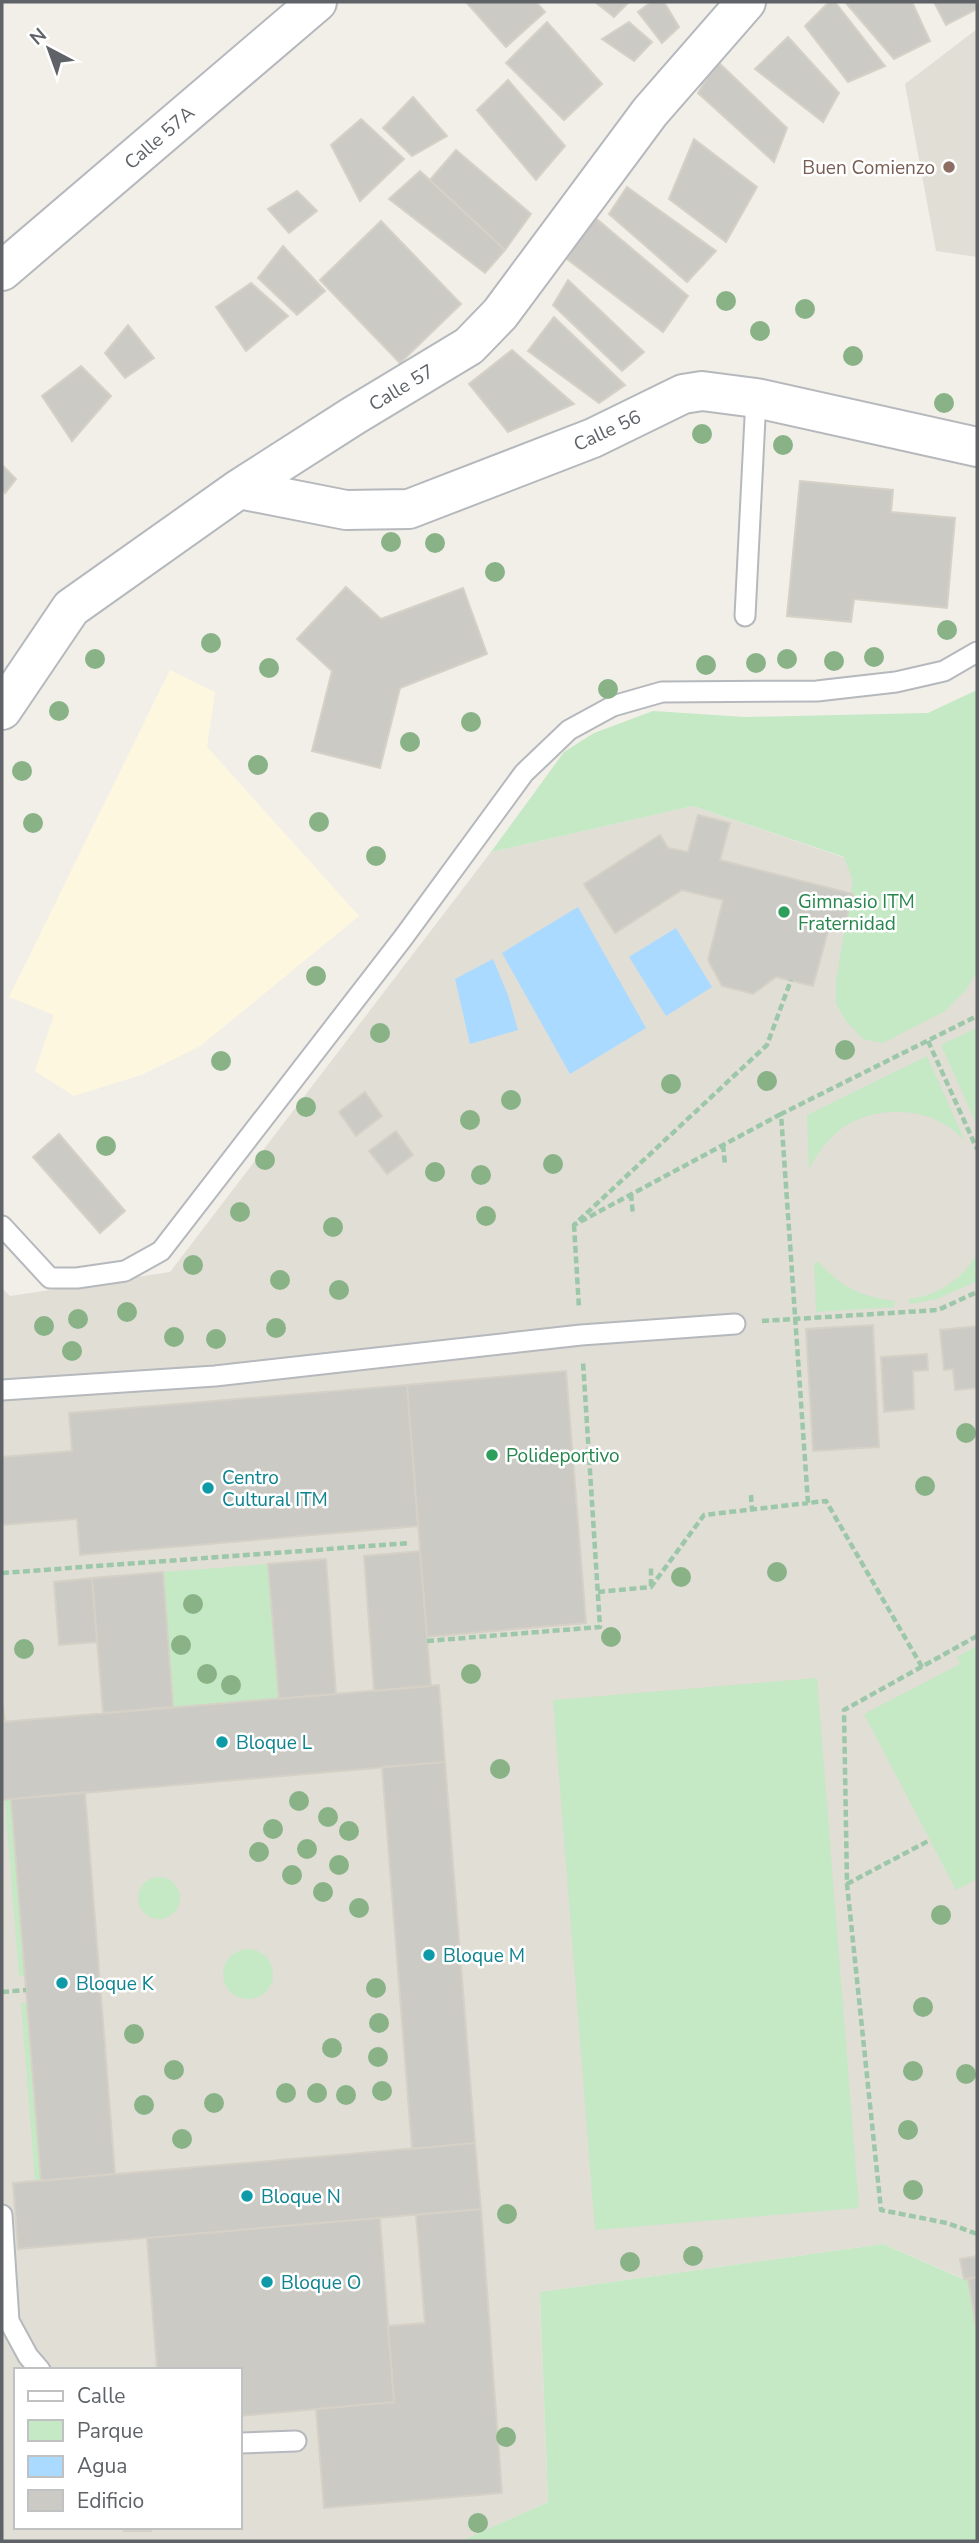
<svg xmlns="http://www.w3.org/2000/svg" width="979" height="2543" font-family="'Nunito Sans',sans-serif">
<rect width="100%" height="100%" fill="#f1efe8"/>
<!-- commercial -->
<path fill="#fef7e0" d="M170,670L215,692L207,747L359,916L199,1047L141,1075L74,1096L35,1071L54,1015L9,997Z"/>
<!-- education -->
<path fill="#e1ded6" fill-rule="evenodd" d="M977,29V257L936,251L905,84Z
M693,806L892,874L977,898V2277L964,2279L883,2244L540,2292L548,2502L461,2541H2V1288L10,1296L170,1272L491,852ZM16,2370H240V2527H16Z"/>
<!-- green -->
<path fill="#c5e8c5" d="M977,690V971L966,990L945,1011L883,1043L863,1039L846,1021L836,1004V980L853,881L844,857L693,806L491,852L564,752L594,733L653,711L745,717L928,713Z
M977,1028V1027V1125L941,1045Z
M927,1056L965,1141C932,1103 866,1102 831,1138C822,1147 815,1158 809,1169L807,1115Z
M977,1254V1281L937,1299L910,1304L909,1299C937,1296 963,1279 977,1254Z
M819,1262C842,1288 860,1296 895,1301L894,1307L816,1312L814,1263Z
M268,1564L279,1699L173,1707L163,1572Z
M977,1646V1879L956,1890L864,1714L960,1664L957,1657Z
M817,1678L859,2208L595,2230L553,1700Z
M11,1799L25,1976H19L5,1800Z
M138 1898a21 21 0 1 1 42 0a21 21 0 1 1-42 0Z
M223 1974a25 25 0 1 1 50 0a25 25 0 1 1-50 0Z
M21,2003H27L41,2181H35Z
M883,2244L963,2279H968L977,2331V2541H461L548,2502L540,2292Z"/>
<!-- water -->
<path fill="#aadaff" d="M578,907L646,1028L570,1074L502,953Z
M676,928L712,987L666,1016L629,957Z
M493,959L508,995L518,1030L470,1044L455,979Z"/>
<!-- building -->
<path fill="#cccac5" stroke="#d6d1c6" stroke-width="2" d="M466,2H536L545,12L506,47Z
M595,2H629L614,17Z
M651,2H664L679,27L662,43L638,12Z
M829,2H835L885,66L848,82L805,26Z
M845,2H912L930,41L894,59Z
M934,2H977V9L946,25Z
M547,22L602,84L564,120L506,63Z
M629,22L652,42L634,61L602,39Z
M788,37L839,93L823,122L755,69Z
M717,61L787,128L774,162L698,93Z
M508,80L565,146L536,180L477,110Z
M413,97L447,136L412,156L383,128Z
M361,119L404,159L360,201L331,145Z
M694,139L757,187L726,242L669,199Z
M456,150L531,214L505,250L430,180Z
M420,171L505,250L485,273L389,199Z
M627,187L716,251L687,282L609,214Z
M297,191L317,211L289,233L268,209Z
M592,215L688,296L663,332L567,259Z
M381,221L461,304L400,363L320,280Z
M283,246L325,291L297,315L258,278Z
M568,280L644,352L622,371L553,305Z
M251,283L288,316L246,351L216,307Z
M554,317L625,385L599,403L528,351Z
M128,325L154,358L125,378L105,353Z
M512,350L574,404L508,432L469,384Z
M81,366L111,396L72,441L42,396Z
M2,465L16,479L5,493L2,489Z
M800,481L893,490L891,512L955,518L947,608L854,599L851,622L787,616Z
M346,587L381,619L463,588L487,654L400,688L380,768L312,751L332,671L297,639Z
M698,815L730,823L720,860L853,894L844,927L830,924L813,986L776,977L753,994L722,986L708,960L723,900L682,890L615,933L584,884L660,835L668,848L688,852Z
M365,1092L382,1116L356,1136L339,1112Z
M396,1131L413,1155L387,1174L369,1151Z
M59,1134L125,1211L100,1233L33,1157Z
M873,1325L879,1447L813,1451L806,1329Z
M977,1326V1388L955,1390L953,1369L944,1370L940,1330Z
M927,1354L928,1370L913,1371L914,1409L884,1412L881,1357Z
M566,1371L586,1623L427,1637L407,1385Z
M407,1385L418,1526L80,1555L77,1519L2,1525V1457L72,1451L69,1413Z
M420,1551L431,1686L374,1691L364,1556Z
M326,1559L336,1694L279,1699L268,1564Z
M163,1572L173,1707L103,1713L92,1578Z
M92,1578L97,1642L59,1645L54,1582Z
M439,1685L445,1762L2,1800V1722Z
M2,1699L5,1722H2Z
M445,1762L475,2143L412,2149L382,1767Z
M85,1792L115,2174L41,2181L11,1799Z
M475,2143L481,2209L18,2249L13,2183Z
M481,2209L502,2493L324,2508L316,2409L394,2402L388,2326L425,2323L416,2215Z
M380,2218L394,2402L240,2416V2370H157L147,2238Z
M977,2256V2277L964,2279L960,2259Z
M977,2277V2331L968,2279Z
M124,2527H150L151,2531H124Z"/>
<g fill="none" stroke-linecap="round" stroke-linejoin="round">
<!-- lane casing -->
<g stroke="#b5b8bc" stroke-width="23">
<path id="lane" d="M745,616L756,398
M2,1226L50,1278H77L125,1271L161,1251L403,938L524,773L569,730L613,706L662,692L817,691L896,682L944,671L977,652
M2,1390L215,1376L581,1335L735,1324
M2,2215L9,2321L28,2356L40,2370
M240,2443L296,2441"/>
</g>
<!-- street casing -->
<g stroke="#b5b8bc" stroke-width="42">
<path id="street" d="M2,271L317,2
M239,489L346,510L409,509L593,438L683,394L702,391L756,398L977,447
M2,710L71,608L239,489L353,416L469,346L500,314L650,112L746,2"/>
</g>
<!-- path -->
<path stroke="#9cc7a9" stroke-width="4.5" stroke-dasharray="7 3.5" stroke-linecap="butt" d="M928,1041L977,1149
M781,1114L574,1225L767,1045L791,980
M723,1145L725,1164
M631,1194L633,1215
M574,1225L579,1308
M762,1321L938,1310L977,1292
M751,1495L752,1510
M2,1573L410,1543
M651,1586V1565
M598,1592L651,1587L704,1515L808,1503
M977,1636L844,1710L847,1884L881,2210L947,2223L977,2234
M427,1641L600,1627L583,1362
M922,1667L826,1501L808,1503L781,1114L977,1016
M847,1884L930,1840
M2,1992L26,1990"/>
<!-- lane -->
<use href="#lane" stroke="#fff" stroke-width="19"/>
<!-- street -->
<use href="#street" stroke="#fff" stroke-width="38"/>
</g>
<!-- trees -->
<g fill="#89b387">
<circle cx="726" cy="301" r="10"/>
<circle cx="805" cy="309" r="10"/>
<circle cx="760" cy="331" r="10"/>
<circle cx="853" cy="356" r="10"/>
<circle cx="944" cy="403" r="10"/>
<circle cx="702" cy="434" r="10"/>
<circle cx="783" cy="445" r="10"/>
<circle cx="391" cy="542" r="10"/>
<circle cx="435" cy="543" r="10"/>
<circle cx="495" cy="572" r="10"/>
<circle cx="947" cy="630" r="10"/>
<circle cx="211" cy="643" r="10"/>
<circle cx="874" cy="657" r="10"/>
<circle cx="95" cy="659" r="10"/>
<circle cx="787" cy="659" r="10"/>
<circle cx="834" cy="661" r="10"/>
<circle cx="756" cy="663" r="10"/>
<circle cx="706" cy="665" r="10"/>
<circle cx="269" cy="668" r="10"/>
<circle cx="608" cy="689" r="10"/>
<circle cx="59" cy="711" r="10"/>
<circle cx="471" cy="722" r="10"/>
<circle cx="410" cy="742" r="10"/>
<circle cx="258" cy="765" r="10"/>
<circle cx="22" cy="771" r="10"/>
<circle cx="319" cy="822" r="10"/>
<circle cx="33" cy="823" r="10"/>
<circle cx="376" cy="856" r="10"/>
<circle cx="316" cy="976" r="10"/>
<circle cx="380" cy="1033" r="10"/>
<circle cx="845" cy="1050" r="10"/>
<circle cx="221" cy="1061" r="10"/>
<circle cx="767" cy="1081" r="10"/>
<circle cx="671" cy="1084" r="10"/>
<circle cx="511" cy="1100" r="10"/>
<circle cx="306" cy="1107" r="10"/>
<circle cx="470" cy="1120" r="10"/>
<circle cx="106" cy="1146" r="10"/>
<circle cx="265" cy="1160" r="10"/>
<circle cx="553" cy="1164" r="10"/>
<circle cx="435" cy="1172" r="10"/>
<circle cx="481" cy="1175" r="10"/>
<circle cx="240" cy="1212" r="10"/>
<circle cx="486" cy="1216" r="10"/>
<circle cx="333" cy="1227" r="10"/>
<circle cx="193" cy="1265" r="10"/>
<circle cx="280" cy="1280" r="10"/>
<circle cx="339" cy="1290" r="10"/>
<circle cx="127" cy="1312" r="10"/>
<circle cx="78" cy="1319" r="10"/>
<circle cx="44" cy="1326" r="10"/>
<circle cx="276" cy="1328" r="10"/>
<circle cx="174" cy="1337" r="10"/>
<circle cx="216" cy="1339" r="10"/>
<circle cx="72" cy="1351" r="10"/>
<circle cx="966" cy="1433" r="10"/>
<circle cx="925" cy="1486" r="10"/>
<circle cx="777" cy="1572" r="10"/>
<circle cx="681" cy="1577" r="10"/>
<circle cx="193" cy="1604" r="10"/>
<circle cx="611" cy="1637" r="10"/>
<circle cx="181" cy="1645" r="10"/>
<circle cx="24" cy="1649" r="10"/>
<circle cx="207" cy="1674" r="10"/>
<circle cx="471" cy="1674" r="10"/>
<circle cx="231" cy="1685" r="10"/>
<circle cx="500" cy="1769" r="10"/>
<circle cx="299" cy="1801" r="10"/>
<circle cx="328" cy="1817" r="10"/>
<circle cx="273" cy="1829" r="10"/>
<circle cx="349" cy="1831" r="10"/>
<circle cx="307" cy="1849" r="10"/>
<circle cx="259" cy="1852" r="10"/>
<circle cx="339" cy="1865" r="10"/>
<circle cx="292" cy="1875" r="10"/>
<circle cx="323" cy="1892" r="10"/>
<circle cx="359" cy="1908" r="10"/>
<circle cx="941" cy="1915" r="10"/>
<circle cx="376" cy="1988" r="10"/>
<circle cx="923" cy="2007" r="10"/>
<circle cx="379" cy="2023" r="10"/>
<circle cx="134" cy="2034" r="10"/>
<circle cx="332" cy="2048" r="10"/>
<circle cx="378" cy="2057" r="10"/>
<circle cx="174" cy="2070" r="10"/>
<circle cx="913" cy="2071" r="10"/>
<circle cx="966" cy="2074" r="10"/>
<circle cx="382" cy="2091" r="10"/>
<circle cx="286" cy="2093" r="10"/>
<circle cx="317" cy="2093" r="10"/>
<circle cx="346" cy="2095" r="10"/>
<circle cx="214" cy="2103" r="10"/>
<circle cx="144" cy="2105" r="10"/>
<circle cx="908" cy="2130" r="10"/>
<circle cx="182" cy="2139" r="10"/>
<circle cx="913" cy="2190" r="10"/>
<circle cx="507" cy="2214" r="10"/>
<circle cx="693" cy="2256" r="10"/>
<circle cx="630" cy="2262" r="10"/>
<circle cx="506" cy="2437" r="10"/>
<circle cx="478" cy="2523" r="10"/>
</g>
<!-- markers -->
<circle fill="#8d6e63" stroke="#fff" stroke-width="2.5" cx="949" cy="167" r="7"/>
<g fill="#2e9e5b" stroke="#fff" stroke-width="2.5">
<circle cx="784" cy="912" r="7"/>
<circle cx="492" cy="1455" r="7"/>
</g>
<g fill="#0f9aa8" stroke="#fff" stroke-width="2.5">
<circle cx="208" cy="1488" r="7"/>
<circle cx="222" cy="1742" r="7"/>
<circle cx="429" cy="1955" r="7"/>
<circle cx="62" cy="1983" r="7"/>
<circle cx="247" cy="2196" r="7"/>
<circle cx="267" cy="2282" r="7"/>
</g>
<g text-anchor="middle" stroke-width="5" stroke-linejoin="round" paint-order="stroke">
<!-- street labels -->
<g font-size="19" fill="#5f6368" stroke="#fff">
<text transform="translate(159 137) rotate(-41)" y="7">Calle 57A</text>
<text transform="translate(401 387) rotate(-31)" y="7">Calle 57</text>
<text transform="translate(607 430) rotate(-25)" y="7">Calle 56</text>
</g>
<!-- education labels -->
<g font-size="19" fill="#785e54" stroke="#fff" text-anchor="end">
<text x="935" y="174">Buen Comienzo</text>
</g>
<!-- leisure labels -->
<g font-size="19" fill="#27864d" stroke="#fff" text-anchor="start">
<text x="798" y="908">Gimnasio ITM<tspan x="798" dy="22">Fraternidad</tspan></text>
<text x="506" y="1462">Polideportivo</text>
</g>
<!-- culture labels -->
<g font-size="19" fill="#0d838f" stroke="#fff" text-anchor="start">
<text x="222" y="1484">Centro<tspan x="222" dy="22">Cultural ITM</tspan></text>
<text x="236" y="1749">Bloque L</text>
<text x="443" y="1962">Bloque M</text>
<text x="76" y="1990">Bloque K</text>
<text x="261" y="2203">Bloque N</text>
<text x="281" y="2289">Bloque O</text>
</g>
</g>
<!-- border -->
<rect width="979" height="2543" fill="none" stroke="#5f6368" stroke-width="7"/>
<!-- legend -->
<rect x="14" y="2368" width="228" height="161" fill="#ffffff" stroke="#bfc1c3" stroke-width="2"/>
<rect x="28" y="2391" width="35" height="10" fill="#ffffff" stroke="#bfc1c3" stroke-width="2"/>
<text x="77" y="2403" font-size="21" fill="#5f6368">Calle</text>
<rect x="28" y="2420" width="35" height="21" fill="#c5e8c5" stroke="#bfc1c3" stroke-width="2"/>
<text x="77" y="2438" font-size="21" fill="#5f6368">Parque</text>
<rect x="28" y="2456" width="35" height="21" fill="#aadaff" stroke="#bfc1c3" stroke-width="2"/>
<text x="77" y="2473" font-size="21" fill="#5f6368">Agua</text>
<rect x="28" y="2490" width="35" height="21" fill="#cccac5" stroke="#bfc1c3" stroke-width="2"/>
<text x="77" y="2508" font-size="21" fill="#5f6368">Edificio</text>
<!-- north arrow -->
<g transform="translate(49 49) rotate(319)" stroke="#ffffff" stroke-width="5" paint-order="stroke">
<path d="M0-5L12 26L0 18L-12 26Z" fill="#5f6368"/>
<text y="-10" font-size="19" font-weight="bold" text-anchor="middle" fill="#5f6368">N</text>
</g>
</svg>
